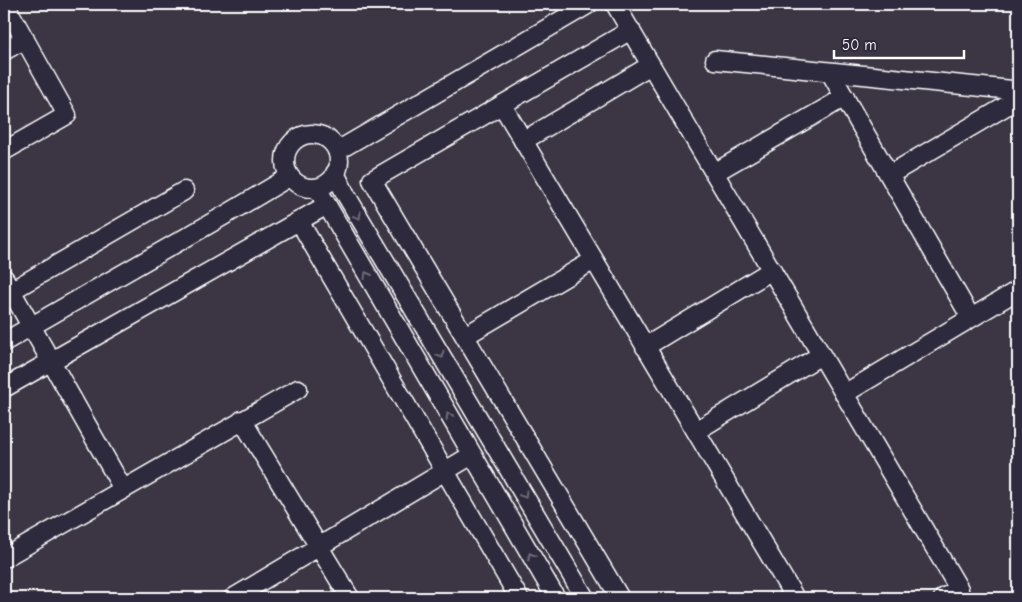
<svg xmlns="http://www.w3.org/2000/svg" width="1022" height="602" font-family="'Comic Neue',sans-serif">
<rect width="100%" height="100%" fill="#3c3544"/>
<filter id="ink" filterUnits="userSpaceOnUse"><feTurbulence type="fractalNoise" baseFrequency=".02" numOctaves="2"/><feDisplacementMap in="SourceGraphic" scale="10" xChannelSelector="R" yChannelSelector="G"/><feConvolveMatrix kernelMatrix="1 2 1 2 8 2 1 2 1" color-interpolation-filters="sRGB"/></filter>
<g filter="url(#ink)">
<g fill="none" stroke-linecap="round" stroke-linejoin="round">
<!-- street casing -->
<g stroke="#fff" stroke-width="21">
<path id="street" d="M615,4L959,589L943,598
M4,51L25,39
M715,60L1012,90L1018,100
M830,72L971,318
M502,105L795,598
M285 161a27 27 0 1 1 54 0a27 27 0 1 1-54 0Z
M523,141L651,65
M4,151L67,115L5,4
M337,151L589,4
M335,173L346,195L585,598
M714,173L845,97
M889,175L1018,99
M317,188L556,598
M299,221L519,598
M4,278L123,489
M4,295L184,191
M465,336L594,260
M4,342L232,211L289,177
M645,347L772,270
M4,388L327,205
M844,394L1018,290
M242,420L350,598
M696,431L821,355
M4,558L298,389
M233,598L472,455
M620,598L372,180L631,30"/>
</g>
<!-- street -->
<use href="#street" stroke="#2f2a3d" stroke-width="18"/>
</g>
<!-- one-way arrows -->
<defs><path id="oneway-chevron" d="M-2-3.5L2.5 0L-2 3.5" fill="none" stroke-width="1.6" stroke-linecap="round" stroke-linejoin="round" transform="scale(1.25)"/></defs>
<g stroke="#6d6a77">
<use href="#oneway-chevron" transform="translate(358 216) rotate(59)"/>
<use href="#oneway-chevron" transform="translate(367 275) rotate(-120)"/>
<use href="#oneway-chevron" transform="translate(441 355) rotate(59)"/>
<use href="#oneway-chevron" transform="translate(449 416) rotate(-120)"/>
<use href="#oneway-chevron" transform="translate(524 495) rotate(59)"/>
<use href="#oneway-chevron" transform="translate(531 556) rotate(-120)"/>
</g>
</g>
<!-- margin -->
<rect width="1022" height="602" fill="none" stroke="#2f2a3d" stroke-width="20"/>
<rect x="10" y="10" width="1002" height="582" fill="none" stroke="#fff" stroke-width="2" filter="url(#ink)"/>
<!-- scale -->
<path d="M834 50v8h130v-8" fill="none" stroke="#ffffff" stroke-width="2.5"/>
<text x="842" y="50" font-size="15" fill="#ffffff" stroke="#2f2a3d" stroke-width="4" paint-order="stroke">50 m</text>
</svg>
